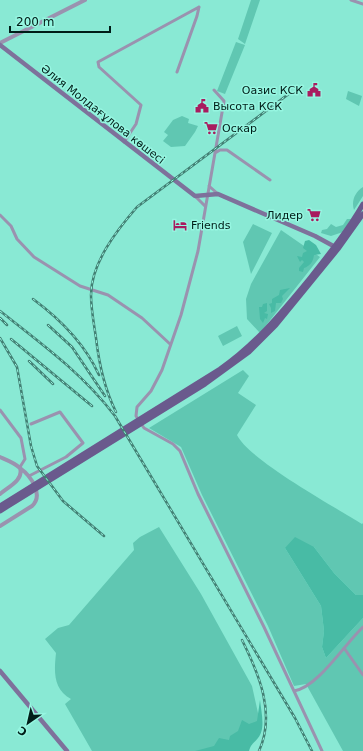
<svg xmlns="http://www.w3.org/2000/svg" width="363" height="751" font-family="'DejaVu Sans',sans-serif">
<rect width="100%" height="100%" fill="#89e9d4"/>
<!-- green -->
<path fill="#60c7b2" d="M251,0H260L245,44L238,39Z
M236,42L245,45L225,94L217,91Z
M348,91L362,96L359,106L346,99Z
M182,116L189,119L188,123L198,126L195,132L185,146L171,147L163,141L168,135L164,132L173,120Z
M363,187V196L354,210C351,201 355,192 363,187Z
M347,219H351L343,232L331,236L321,233L322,230L327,229L331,224L336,227L343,225Z
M253,224L272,233L251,274L243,242Z
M281,230L320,257L260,333L247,319L246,299L251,284Z
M237,326L242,336L223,346L218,336Z
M243,370L249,376L238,393L256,405L237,435C249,460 335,507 362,524L363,523V595H356L334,573L314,547L285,548L321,606L324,631L322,647L326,658L363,618V751H343L306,684L294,686L268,626L202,495L181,447L149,428Z
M159,527L201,594L252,686L260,722L228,751H92L65,704L71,699C53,689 54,672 56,653L45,639L58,628L69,625L134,550L133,543L140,537Z"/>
<!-- forest -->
<path fill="#48bba5" d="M309,240L316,245L321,254L314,255C313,262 310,266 304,268L303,272L299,271V268L304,262L302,260L300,262L297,256L302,257L303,253L307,251L303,248L305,241Z
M290,288L282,296L283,299L281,303H276L275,311L271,313V308L269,304L272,303V299L279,295L280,290Z
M267,303V311L264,313L268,314L267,319L265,318L263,323L260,319L259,307H262L263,304Z
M295,537L314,547L334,573L356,595H363V618L326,658L322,647L324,631L321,606L285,548Z
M260,700C261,711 266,729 258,738C254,743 251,744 249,751H195L214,746L219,738L229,740L230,736L238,731L242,720L249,724L257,721Z"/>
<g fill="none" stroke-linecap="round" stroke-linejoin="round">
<!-- minor -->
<path stroke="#9a92af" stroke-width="3" d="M351,0L363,4
M177,72L197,16L199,7
M214,90L224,101L198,251L181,315L162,370L151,391L137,407L136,416L144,428L173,444L180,451L198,494L264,627L322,751
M124,142L136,124L141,105L99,67L98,62L199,7
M215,153L220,150H227L270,180
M209,186L218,194
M195,196L205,206
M0,215L11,226L17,239L34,257L80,286L108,295L142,318L170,344
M0,410L21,438L25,459L20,467
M29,476L66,457L83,443L60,412L31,424
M344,648L363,675
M294,691C318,687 344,645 363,627"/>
<!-- tertiary -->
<path stroke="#9a92af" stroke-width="4" d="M0,43L85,0
M0,457C7,460 15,463 20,468C31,476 44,495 32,506L0,526
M0,494C8,487 24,480 20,468"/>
<!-- secondary -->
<path stroke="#7e719b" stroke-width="4.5" d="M0,45L195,196L218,194L315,236L337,248
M0,671L67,751"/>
<!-- primary -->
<path stroke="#6a5a8d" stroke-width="5" d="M0,506L220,369C256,344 282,312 310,278C329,254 348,230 363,204
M0,511L205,384L249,352L276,325L338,249L363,214"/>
<!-- rail casing -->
<g stroke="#427f73" stroke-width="2.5">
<path id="rail" d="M33,299C60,319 85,344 99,375
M0,311C42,344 82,373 115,416L295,718L312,751
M0,318L7,325
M48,325L72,347L105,396
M0,338L17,367L31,446L37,466L63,501L104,536
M11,339L92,406
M29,361L53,384
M116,412C104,388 99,364 96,338C94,324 91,309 91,295C91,263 117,230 137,207L290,93
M242,640C259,674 276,714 259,751"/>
</g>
<!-- rail -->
<use href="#rail" stroke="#96f6e1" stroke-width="1" stroke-dasharray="3" stroke-linecap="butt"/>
</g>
<!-- icons -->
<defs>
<g id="civic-bare" transform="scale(1.08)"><path d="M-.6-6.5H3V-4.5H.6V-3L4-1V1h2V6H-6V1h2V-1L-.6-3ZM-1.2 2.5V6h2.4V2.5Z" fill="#a81c5f" stroke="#96f6e1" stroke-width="2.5" paint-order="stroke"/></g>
<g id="supermarket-bare" transform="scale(1.08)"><path d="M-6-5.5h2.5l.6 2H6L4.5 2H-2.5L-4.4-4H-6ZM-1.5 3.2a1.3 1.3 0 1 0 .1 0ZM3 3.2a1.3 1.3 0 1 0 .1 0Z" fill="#a81c5f" stroke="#96f6e1" stroke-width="2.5" paint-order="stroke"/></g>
<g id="hotel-bare" transform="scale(1.08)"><path d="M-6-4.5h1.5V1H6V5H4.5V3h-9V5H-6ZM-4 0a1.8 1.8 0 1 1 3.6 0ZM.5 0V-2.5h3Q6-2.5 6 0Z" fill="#a81c5f" stroke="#96f6e1" stroke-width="2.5" paint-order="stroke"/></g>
</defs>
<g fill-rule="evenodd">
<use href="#civic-bare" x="314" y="90"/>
<use href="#civic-bare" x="202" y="106"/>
<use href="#supermarket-bare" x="211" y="128"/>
<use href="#supermarket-bare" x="314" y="215"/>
<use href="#hotel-bare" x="180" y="225"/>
</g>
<g text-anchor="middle" stroke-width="3" stroke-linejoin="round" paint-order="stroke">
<!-- poi labels -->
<g font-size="11" fill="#001d18" stroke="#96f6e1" text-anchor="start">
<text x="303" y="94" text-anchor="end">Оазис КСК</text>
<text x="213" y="110">Высота КСК</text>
<text x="222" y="132">Оскар</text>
<text x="303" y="219" text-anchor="end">Лидер</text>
<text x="191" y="229">Friends</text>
</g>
<!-- street labels -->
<g font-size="11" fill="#001d18" stroke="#96f6e1">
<text transform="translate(103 114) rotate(38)" y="4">Әлия Молдағұлова көшесі</text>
</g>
</g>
<!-- north arrow -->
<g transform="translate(28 723) rotate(214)" stroke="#96f6e1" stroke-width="3" paint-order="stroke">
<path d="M0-3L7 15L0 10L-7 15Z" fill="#001d18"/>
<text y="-6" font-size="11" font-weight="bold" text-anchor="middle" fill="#001d18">С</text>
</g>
<!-- scale -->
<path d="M10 26v6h100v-6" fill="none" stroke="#001d18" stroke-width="2"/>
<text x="16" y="26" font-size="12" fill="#001d18" stroke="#96f6e1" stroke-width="3" paint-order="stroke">200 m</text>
</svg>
